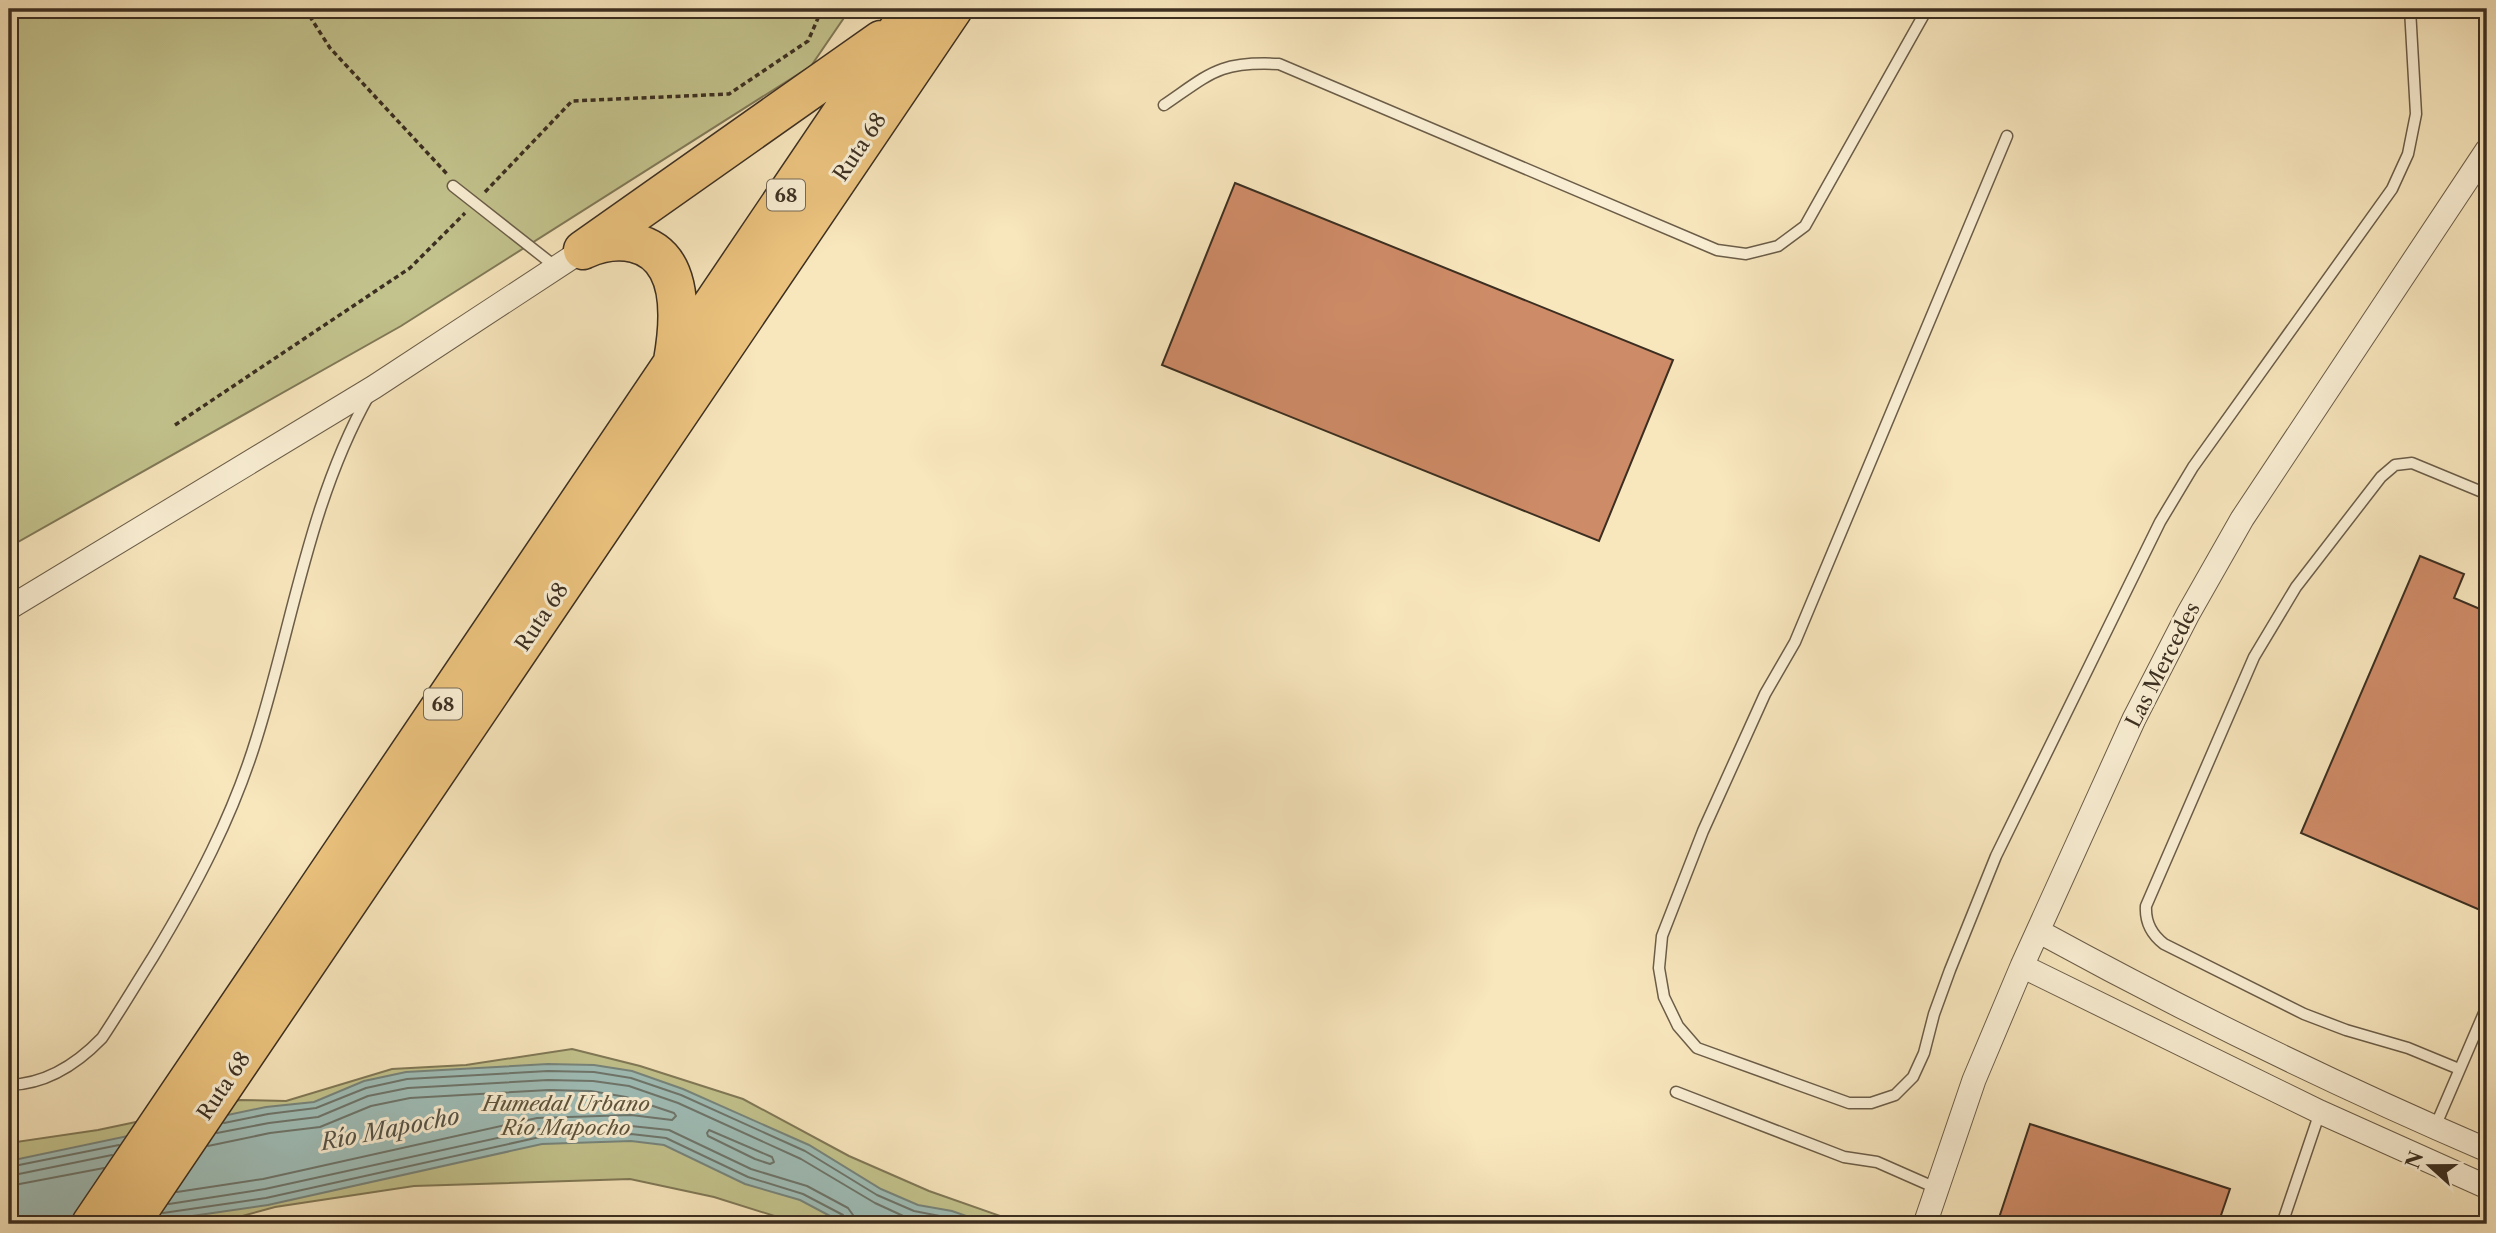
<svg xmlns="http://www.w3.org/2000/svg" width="2496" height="1233" font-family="'Libre Caslon Text',serif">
<rect width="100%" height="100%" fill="#f8e6bd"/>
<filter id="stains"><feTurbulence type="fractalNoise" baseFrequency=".00286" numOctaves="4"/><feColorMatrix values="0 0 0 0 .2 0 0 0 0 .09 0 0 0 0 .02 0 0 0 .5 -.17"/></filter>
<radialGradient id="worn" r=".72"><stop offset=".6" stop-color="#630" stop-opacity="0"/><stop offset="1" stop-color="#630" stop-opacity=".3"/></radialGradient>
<!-- green -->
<path fill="#c3c38d" stroke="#807957" stroke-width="2" d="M9,9H850L811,66L401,326L9,547Z
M572,1049L640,1066L743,1099L849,1156L929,1191L1023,1224H800L714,1197L630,1179L414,1186L275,1207L213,1224H9V1143L98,1130L240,1100L286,1101L392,1069L466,1065Z"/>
<!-- water -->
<path fill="#9fbeb8" stroke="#77857c" stroke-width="2" d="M548,1064L594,1065L632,1071L683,1089L809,1145L881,1189L918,1205L952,1211L989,1224H845L800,1200L745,1184L664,1145L631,1141L542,1144L268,1205L137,1224H9V1161L266,1107L314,1102L364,1081L406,1072Z"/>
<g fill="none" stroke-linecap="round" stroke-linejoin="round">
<!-- shore -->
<path stroke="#6e766c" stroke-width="2" d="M224,1123L268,1114L316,1108L366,1088L407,1079L548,1071L594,1072L631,1078L681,1095L805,1151L877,1195L914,1211L950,1218L967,1224
M709,1130L772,1157L774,1162L770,1164L755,1159L708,1136L707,1133Z
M217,1133L269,1123L318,1117L368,1096L408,1088L548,1080L593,1081L629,1086L678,1103L801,1159L875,1203L912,1220L935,1224
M9,1167L119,1145
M9,1176L112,1155
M9,1186L104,1168
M177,1192L263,1179L537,1118L631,1115L672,1120L676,1116L674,1113L626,1097L591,1091L549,1090L410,1098L371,1106L320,1127L270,1133L208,1146
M169,1204L265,1189L539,1129L631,1126L669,1130L751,1169L807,1186L848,1208L853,1215L855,1224
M163,1213L266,1198L540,1137L631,1134L666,1138L748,1177L803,1194L843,1215L846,1224"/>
</g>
<!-- building -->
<path fill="#ce8b67" stroke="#3c2f21" stroke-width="2" d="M1235,183L1673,360L1599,541L1162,365Z
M2420,556L2464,574L2454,598L2487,612V913L2301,833Z
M2030,1124L2230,1189L2218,1224H1997Z"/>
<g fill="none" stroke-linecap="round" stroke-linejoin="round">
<!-- service casing -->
<g stroke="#6b5d48" stroke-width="13">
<path id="service" d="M1164,105C1211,73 1219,61 1279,64L1717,250L1746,254L1778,246L1805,226L1927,9
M2007,136L1795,642L1765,694L1703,831L1662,936L1659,968L1664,997L1678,1026L1697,1048L1849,1103H1871L1895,1095L1913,1077L1924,1053L1934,1014L1950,970L1996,856L2160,522L2193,467L2392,189L2408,154L2416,114L2410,9
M453,186L556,267
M2459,1069L2408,1048L2346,1030L2304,1014L2164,944C2151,934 2145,922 2146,906L2254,657L2296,587L2381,477L2395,465L2412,463L2487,494
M9,1085C46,1084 77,1064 102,1038C120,1011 136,984 153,957C196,886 233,816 257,737C293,622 309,502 369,395
M1676,1092L1844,1157L1877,1162L1936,1188
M2435,1127L2487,1006
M2282,1224L2320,1112"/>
</g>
<!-- minor casing -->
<g stroke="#6b5d48" stroke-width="25">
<path id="minor" d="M9,608L374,387L583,250
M2038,931C2184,1011 2334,1084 2487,1150
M2022,966L2320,1112L2487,1187
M1925,1224L1974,1080L2022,966L2134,719L2188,614L2242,519L2487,150"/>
</g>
<!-- motorway casing -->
<g stroke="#3c2f21" stroke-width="41">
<path id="motorway" d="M585,249C601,242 616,239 634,243C686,255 680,321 673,361
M583,250L881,40
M91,1224L912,9
M130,1224L953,9"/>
</g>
<!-- path -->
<path stroke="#3c2f21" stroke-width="3.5" stroke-dasharray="5 3.5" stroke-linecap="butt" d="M305,9L330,48L447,174
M485,192L572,101L729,94L808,41L822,9
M175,425L410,268L465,213"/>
<!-- service -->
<use href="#service" stroke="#faefd4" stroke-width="10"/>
<!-- minor -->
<use href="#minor" stroke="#faefd4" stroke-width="23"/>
<!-- motorway -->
<use href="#motorway" stroke="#ecc37e" stroke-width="38"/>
</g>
<g text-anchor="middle" stroke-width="6" stroke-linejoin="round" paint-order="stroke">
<!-- shield labels -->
<g fill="#faefd4" stroke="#756957" stroke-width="2">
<rect x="767" y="179.5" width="38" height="31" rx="5"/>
<rect x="424" y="688.5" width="38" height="31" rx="5"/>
</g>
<g font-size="19" font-weight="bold" fill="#3c2f21">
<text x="786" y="202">68</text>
<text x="443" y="711">68</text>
</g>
<!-- street labels -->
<g font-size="21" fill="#3c2f21" stroke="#faefd4">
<text transform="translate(860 147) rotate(-56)" y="7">Ruta 68</text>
<text transform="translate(542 617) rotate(-56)" y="7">Ruta 68</text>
<text transform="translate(2163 665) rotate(-63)" y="7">Las Mercedes</text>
<text transform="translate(224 1086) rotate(-56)" y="7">Ruta 68</text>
</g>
<!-- park labels -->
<g font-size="21" font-style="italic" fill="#5e543c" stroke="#faefd4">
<text x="566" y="1111">Humedal Urbano<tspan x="566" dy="24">Río Mapocho</tspan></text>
</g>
<!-- water labels -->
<g font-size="23" font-style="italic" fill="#555347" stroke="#faefd4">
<text transform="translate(390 1129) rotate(-11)" y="8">Río Mapocho</text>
</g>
</g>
<!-- margin -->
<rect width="2496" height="1233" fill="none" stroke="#f8e6bd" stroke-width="35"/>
<rect x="10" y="10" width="2475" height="1212" fill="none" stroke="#3c2f21" stroke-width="3.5"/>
<rect x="18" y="18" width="2461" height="1198" fill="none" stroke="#3c2f21" stroke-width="2"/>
<!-- north arrow -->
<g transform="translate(2430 1166) rotate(291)" stroke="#faefd4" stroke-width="5" paint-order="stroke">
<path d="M0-5L12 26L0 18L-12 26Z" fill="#3c2f21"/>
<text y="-10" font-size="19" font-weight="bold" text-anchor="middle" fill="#3c2f21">N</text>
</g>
<rect width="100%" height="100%" filter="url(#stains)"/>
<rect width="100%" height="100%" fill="url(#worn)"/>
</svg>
